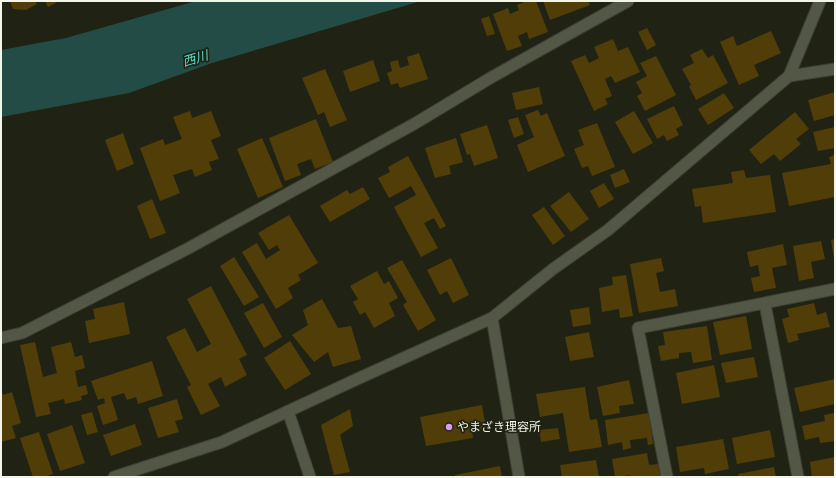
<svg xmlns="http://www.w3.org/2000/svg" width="836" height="478" font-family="Rubik,'Noto Sans JP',sans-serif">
<rect width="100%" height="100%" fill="#202314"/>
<!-- water -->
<path fill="#234c46" d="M196,1H421L212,63L129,93L1,117V50L66,38Z"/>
<!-- building -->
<path fill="#513d08" d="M10,1H35L37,4L26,10L13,9Z
M45,1H59L48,7Z
M527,1H536L548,32L529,39L527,32L518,36L522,46L507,51L493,14L508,8L510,14L519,10L517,5Z
M543,1H588L590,5L550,20Z
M489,16L495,34L487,36L481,19Z
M647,28L656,45L647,50L638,32Z
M771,31L781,53L754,65L759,76L739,85L720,42L733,36L737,46Z
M613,39L618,51L628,47L640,72L615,83L611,76L605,79L612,96L605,99L608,104L594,111L571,61L585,55L589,63L599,58L594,47Z
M702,49L708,58L713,55L728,83L696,100L689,86L691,85L682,69L694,63L690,55Z
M419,53L428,79L400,88L398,83L391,85L387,73L392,71L390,62L398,60L400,68L409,65L407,57Z
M656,56L676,95L645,111L637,96L642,93L636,82L647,76L640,63Z
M373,60L380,81L350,92L343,71Z
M325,69L347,120L330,127L324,112L318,115L302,78Z
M539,87L543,104L516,110L512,93Z
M835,92V115L814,121L808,100Z
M724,93L734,108L708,125L698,109Z
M674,106L683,125L676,129L679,135L667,141L664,135L657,139L647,119Z
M538,110L541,116L547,113L565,156L528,172L517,145L534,137L525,115Z
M190,111L192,118L211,111L221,136L211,140L219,159L209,162L212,170L195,177L192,169L173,175L180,193L160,201L140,148L163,139L165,145L182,139L173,117Z
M634,111L653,143L633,154L615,122Z
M795,112L809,129L796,139L801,144L780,161L774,154L761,164L749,150Z
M518,117L524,134L514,138L508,120Z
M316,119L333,162L315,169L311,159L297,164L301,175L285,181L269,138Z
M597,123L615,167L592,176L588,166L582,168L574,149L584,145L578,130Z
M487,125L498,158L474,166L470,154L467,155L460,134Z
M835,127V148L818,151L813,132Z
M123,133L134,164L117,171L105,140Z
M262,138L283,187L258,198L237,149Z
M456,138L463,162L449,166L451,174L435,178L425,148Z
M835,155V197L789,206L782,173L831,164L829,157Z
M408,156L446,226L440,229L434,218L424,223L438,248L421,257L394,207L416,195L411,186L389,198L378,178L390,172L388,167Z
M624,169L630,182L615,188L610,175Z
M744,170L746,178L770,175L776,212L703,223L701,206L695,207L692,189L733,183L731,172Z
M604,183L614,199L599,208L590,191Z
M363,187L370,199L330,222L320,206L347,190L350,194Z
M569,192L589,219L571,232L550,206Z
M152,199L166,233L150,239L137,206Z
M544,207L565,236L553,245L532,215Z
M289,215L318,263L298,275L301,280L288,288L293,298L276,309L242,252L257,243L266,259L280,250L277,245L269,250L258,233Z
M835,239V260H834L831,240Z
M821,241L825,259L811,262L814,278L799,281L793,246Z
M783,244L787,265L772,268L776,288L754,292L751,278L760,276L758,265L750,267L747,252Z
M234,257L259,297L244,306L220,266Z
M451,258L469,295L453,303L447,291L440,295L427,270Z
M661,258L664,271L656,273L660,292L675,289L678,306L639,313L630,264Z
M402,260L436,320L418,331L403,305L407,302L387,268Z
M377,271L384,284L389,281L398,298L389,303L395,316L374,328L365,312L360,315L353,302L358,299L350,286Z
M626,275L633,316L620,318L619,309L602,312L599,288L613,285L612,277Z
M211,286L247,355L239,359L247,375L225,387L221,377L208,384L220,406L201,415L187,387L191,385L166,337L185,328L197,352L211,344L187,299Z
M322,299L338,328L351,326L361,359L333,367L328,352L314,362L292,335L308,325L303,310Z
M124,302L130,334L89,343L85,321L95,319L93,309Z
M263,303L282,337L264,348L244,313Z
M814,303L817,315L826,312L830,327L797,334L799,340L788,343L782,319L789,317L787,309Z
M589,307L591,324L573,327L570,310Z
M746,316L752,349L720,355L713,322Z
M707,326L712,360L693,363L691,352L679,353V358L661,361L658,346L665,345L663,332Z
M589,332L594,357L570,361L565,337Z
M290,341L311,374L285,390L264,358Z
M35,342L43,377L57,373L51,347L71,342L75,357L82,355L85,368L75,371L78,387L86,385L88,394L81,396L82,400L65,404L64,399L48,403L51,414L36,417L20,345Z
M754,357L758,377L726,383L721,363Z
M152,361L163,396L138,404L136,397L127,400L124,393L111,397L118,420L103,425L97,406L105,403L104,398L98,400L91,381Z
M714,365L720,397L682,404L676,373Z
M835,379V404L800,412L794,388Z
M629,380L634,404L619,406L620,413L603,416L597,387Z
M585,387L590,420L597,419L602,447L569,452L563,413L540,417L536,394Z
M1,389L3,395L12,392L21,423L12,426L16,438L1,442Z
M177,399L183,419L175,421L179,432L158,438L148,408Z
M482,405L486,429L472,431L473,438L426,446L420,417Z
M350,409L353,426L340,435L350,472L334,475L321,425Z
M92,412L98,432L87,435L81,415Z
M649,413L653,444L648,445L647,438L630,440L631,448L623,450L622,442L608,445L605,420Z
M835,413V441L820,443L819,437L805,440L802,426L825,421L824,415Z
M135,424L142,445L111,456L103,435Z
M72,425L85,463L60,471L47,434Z
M558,428L560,439L541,442L539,430Z
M770,430L775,457L737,464L732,438Z
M39,432L53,474L44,477H33L20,438Z
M723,439L729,469L705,474L704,468L680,472L676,447Z
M647,453L649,465L659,464L661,477H630V475L615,477L612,459Z
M835,457V477H812L810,462Z
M596,460L599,477H562L560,465Z
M500,466L502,477H455V475Z
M774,467L776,477H739L738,474Z"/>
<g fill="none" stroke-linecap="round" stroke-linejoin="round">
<!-- minor casing -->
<g stroke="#3d3f35" stroke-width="13">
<path id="minor" d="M789,76L835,69
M765,304L798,477
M492,318L519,477
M1,338L22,333L187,249L414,124L492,77L628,1
M288,411L310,477
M114,477L222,442L355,380L492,318L553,269L608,230L789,76L820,1
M667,477L638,328L835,289"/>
</g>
<!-- minor -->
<use href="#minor" stroke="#535746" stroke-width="11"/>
</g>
<!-- markers -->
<circle fill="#dd99f3" stroke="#202314" stroke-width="1.5" cx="449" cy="427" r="4"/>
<g text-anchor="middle" stroke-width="3.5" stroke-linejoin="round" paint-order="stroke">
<!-- poi labels -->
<g font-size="12" fill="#f2f5ea" stroke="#202314" text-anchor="start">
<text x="457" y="431">やまざき理容所</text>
</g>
<!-- water labels -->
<g font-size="13" font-style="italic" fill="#58ddcc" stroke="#202314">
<text transform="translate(195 58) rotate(-16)" y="5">西川</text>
</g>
</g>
<!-- border -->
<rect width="836" height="478" fill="none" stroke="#f2f5ea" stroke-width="4"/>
</svg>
